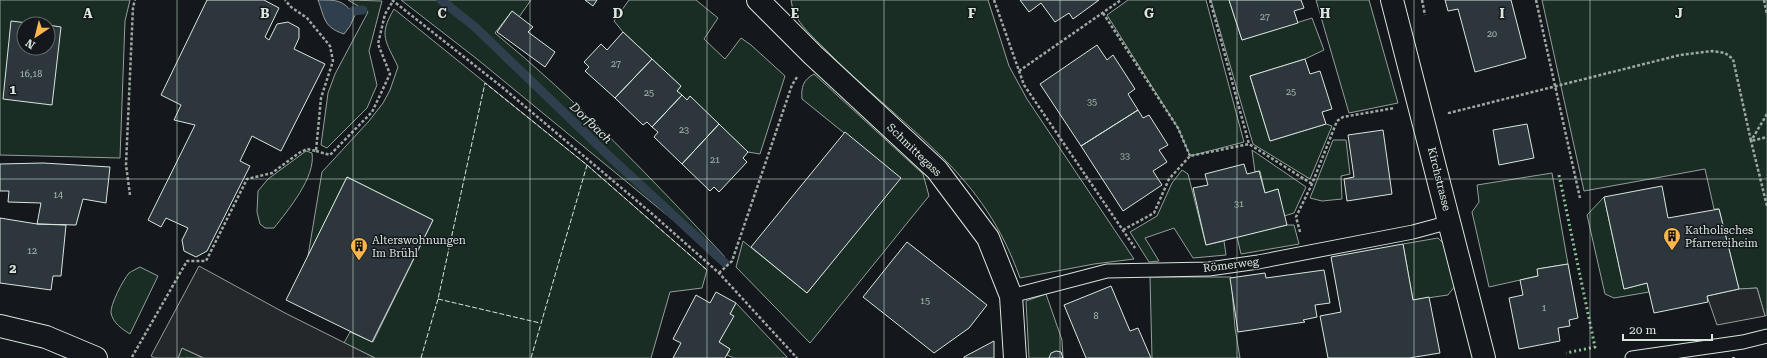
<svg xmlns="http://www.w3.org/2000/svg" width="1767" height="358" font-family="'Roboto Serif',serif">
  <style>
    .green { fill: #1a2d24; stroke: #939e99; fill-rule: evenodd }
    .parking { fill: #24282b; stroke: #939e99 }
    .water { fill: #2f3f4d; stroke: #939e99 }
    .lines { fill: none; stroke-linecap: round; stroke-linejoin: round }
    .stream { stroke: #2f3f4d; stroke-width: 9 }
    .building { fill: #2c363c; stroke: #d8e6dc }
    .lane-casing { stroke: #d8e6dc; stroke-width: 15 }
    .street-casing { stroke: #d8e6dc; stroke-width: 24 }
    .path { stroke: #9da8a2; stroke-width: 2.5; stroke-dasharray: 3 2; stroke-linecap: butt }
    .lane { stroke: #14181c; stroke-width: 13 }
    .street { stroke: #14181c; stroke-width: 22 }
    .hedge { stroke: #8ac095; stroke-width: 3; stroke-dasharray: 2 3; stroke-linecap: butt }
    .fence { stroke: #d8e6dc; stroke-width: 1; stroke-dasharray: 5 2; stroke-linecap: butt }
    .wall { stroke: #d8e6dc; stroke-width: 2 }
    .grid { fill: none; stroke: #d8e6dc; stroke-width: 1; stroke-opacity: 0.55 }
    .labels { text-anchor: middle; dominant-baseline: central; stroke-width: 3; stroke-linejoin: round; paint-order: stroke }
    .number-label { font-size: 9px; fill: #adbab4 }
    .street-label { font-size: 11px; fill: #d8e6dc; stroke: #14181c }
    .poi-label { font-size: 11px; fill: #d8e6dc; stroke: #14181c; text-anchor: start }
    .water-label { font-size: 12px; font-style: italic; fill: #d8e6dc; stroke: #14181c }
    .grid-label { font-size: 13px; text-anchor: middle; font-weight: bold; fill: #d8e6dc; stroke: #14181c; stroke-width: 3; stroke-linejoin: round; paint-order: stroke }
  </style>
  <rect width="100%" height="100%" fill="#14181c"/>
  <path class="green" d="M0,0h130l-5,21 -5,137 -120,-3zM24,24h24v24h-24z
    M348,0l34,1 -13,50 8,34 -10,23 -40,40 -6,-3 7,-52 7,-19 33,-62z
    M401,0h130l-12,17 -7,-6 -17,22c83,68 157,146 230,224l-6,6 -35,-34 -207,-170z
    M629,0h67l22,18 -14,21 21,20 16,-21 10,7 34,31 -25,78 -12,-2 -58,-55 -3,3 -10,-9 4,-5 -58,-54 -9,-11z
    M791,0h197l21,66 18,33 107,160 -40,5 -74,14c-18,-50 -42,-86 -81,-124 -37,-36 -78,-68 -114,-105 -11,-11 -25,-23 -31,-37 -2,-4 -2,-8 -3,-12z
    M1128,0h78l38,142 -54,14 -12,-28 -71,-113z
    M1211,0h18l13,40 70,-22 12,32 -19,9 -55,17 20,65 56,-17 6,2 -22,53 -57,-35z
    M1316,0h53l29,103 -49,10z
    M1542,0h225v315l-2,1 -8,-28 -18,1 -20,-80h-5l-9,-40 -121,22z
    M394,9l193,156 120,105 -5,18 -32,4 -19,66h-276l-31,-15 6,-11 23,10 60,-122 -86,-43 -39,79 14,-84 47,-51 14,-18 7,-13 8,-23c-12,-26 -20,-31 -4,-58z
    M814,74l109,100 6,22 -119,147 -74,-76 7,-26 64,52 93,-115 -98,-79c-1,-12 1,-19 12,-25z
    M1333,140h13l4,34 -9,2 1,23 -20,2 -12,-3z
    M1252,150l54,37 -12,26 -10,3 -6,-27 -13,4 -5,-22 -5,1z
    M306,151l6,2c4,24 -24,57 -38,75h-9l-5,-4 -3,-12 1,-21 10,-12z
    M1182,170l6,4 18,71 18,-4 2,14 -33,3 -19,-30 -29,10 14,23 -10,1 -19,-30 27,-16 15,-33z
    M1552,173l16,91 -30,5v7l-49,11 -17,-75 7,-10 -2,-17z
    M1604,197l20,92 23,-6 2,9 -35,6 -9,-4 -18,-79z
    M1287,225h7l5,19 -58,10 -4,-17z
    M1438,238l7,7 10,41 -7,9 -35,5 -10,-56z
    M140,267l18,9 -28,58c-8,-5 -17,-11 -19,-21 -1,-8 12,-33 18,-40 3,-2 7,-4 11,-6z
    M1150,277h81l4,51 5,30h-88z
    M1046,294l16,46 1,18h-34l-3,-57z
    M736,303l51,54v1h-53l-7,-3 3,-6 -11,-7 14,-26 -3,-2z
    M182,348l21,10h-25z"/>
  <path class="parking" d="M199,266l86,47 90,45h-171l-22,-10 -4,10h-23l-4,-2z
    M1757,288l8,28 -48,9 -10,-29 32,-7z"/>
  <path class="water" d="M318,0c21,0 24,0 37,15l-5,11 -6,8c-21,-7 -19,-16 -26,-34z"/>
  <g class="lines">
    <path class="stream" d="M441,0l34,27 133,128 117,108
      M353,11l10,-1"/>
  </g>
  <path class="building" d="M207,0h57l15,8 -14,29 4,3 8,-16 11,-2 11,6v10l-5,11 31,15 -44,87 -29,-15 -12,25 10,5 -43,85 -11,6 -12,-6 -2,-11 6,-12 -22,-10 -5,9 -13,-7 47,-95 -21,-5 7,-15 -20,-10z
    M585,0h12l-4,6z
    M1020,0h79l-26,19 -4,-6 -14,9 -14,-19 -12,9z
    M1229,0h72l3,8 -10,3 4,12 -56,17z
    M1445,0h66l15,58 -51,14 -17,-63 -10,2z
    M512,11l21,16 -5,5 27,20 -10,15 -48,-35z
    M11,21l25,3h-12v24h24v-23l13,2 -9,78 -49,-6z
    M623,32l29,27 -37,39 -30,-27 4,-4 -5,-5 17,-18 6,6z
    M1097,45l10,15 6,-5 22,34 -7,5 10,16 -57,36 -41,-62z
    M652,59l29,27 -4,5 5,4 -30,32 -5,-5 -4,3 -28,-27z
    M1305,59l5,15 10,-3 12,38 -10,3 4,12 -56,17 -20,-65z
    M682,95l5,5 3,-4 29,28 -37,40 -28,-27 4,-5 -6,-5z
    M1138,110l5,8 6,-3 19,30 -9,5 8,12 -14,9 9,14 -39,26 -42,-65z
    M719,124l29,28 -5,6 4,4 -28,30 -5,-5 -4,4 -28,-27z
    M1527,124l7,34 -35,7 -6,-35z
    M1383,130l9,64 -45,7 -3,-22 10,-2 -6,-42z
    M845,132l56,46 -94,115 -56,-46z
    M43,163l67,4 -4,36 -23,-4 -7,26 -39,-1 4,-21 -33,-1 1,-11h-9v-27z
    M1244,164l3,10 12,-3 6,22 13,-4 9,36 -81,20 -13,-57 15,-3 -3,-11z
    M347,177l86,43 -61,122 -86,-42z
    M1662,186l6,32 51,-9 20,80 -32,7 1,6 -54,11 -7,-30 -23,6 -20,-92z
    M0,218l37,6 29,1 -5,51h-8l-2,14 -51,-7z
    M907,242l80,63 -18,23 -35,25 -71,-56z
    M1403,244l10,56 16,-3 11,56 -31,5h-81l-8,-42 21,-4 -10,-55z
    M1568,264l10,54 -9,2 1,6 -12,2 2,13 -41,8 -10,-51 14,-3 -3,-15 18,-4 -1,-7z
    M1324,270l6,33 -15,2 2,12 -14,3 2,2 -67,10 -8,-54 35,-5 1,5z
    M1111,286l19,45 8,-3 13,30h-65l-22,-53z
    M716,292l20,11 -6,11 4,2 -15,26 11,7 -5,9h-52l8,-15 -8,-4 23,-44 14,8z
    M994,341v17h-30v-1z
    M1056,351l5,1 2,6h-14l2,-5z"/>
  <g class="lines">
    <defs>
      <path id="lane" d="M1011,296l96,-25 102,-2 49,-7 155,-30 37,-10
        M1632,358l111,-16 24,-6"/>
      <path id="street" d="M758,0l55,55 124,115 51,68 23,58 4,62
        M1392,0l92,358
        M0,326l46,11 50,21"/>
    </defs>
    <use href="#lane" class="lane-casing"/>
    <use href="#street" class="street-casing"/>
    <path class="path" d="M392,0l110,87 148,125 69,61 78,85
      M994,0l30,85 111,163
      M1210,0l39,144
      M1422,0l3,15
      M1536,0l44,198
      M1764,0l3,15
      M1103,13l75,115 12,28
      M1019,71l102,-71
      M1449,114v-1l231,-58 32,-4 13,2 8,6 18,82 16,-4
      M1767,114l-16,27 16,65
      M316,151l14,4 42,-43 18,-38 -12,-30 7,-30 8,-13
      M130,195l-4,-30 7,-158 2,-7
      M1123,230l31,-17 15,-34 21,-23 59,-12 63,40
      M1300,232l-4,-15 16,-33 25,-63 6,-4 51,-9
      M719,273l13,-12 60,-176 5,-8
      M132,357l55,-96h19l41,-82 25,-6 27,-20 8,-4 9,2 5,-53 12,-37 -3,-15 -23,-28 -16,-11 -6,-7"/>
    <use href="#lane" class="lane"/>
    <use href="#street" class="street"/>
    <path class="hedge" d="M1559,175l36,172 -29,6"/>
    <path class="fence" d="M587,165l120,105
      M438,299l102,24
      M421,358l17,-59 47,-216 102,82 -56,193"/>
    <path class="wall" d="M1733,358h1"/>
  </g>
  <path class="grid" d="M177,0v358M353,0v358M530,0v358M707,0v358M884,0v358M1060,0v358M1237,0v358M1414,0v358M1590,0v358M0,179h1767"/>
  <defs>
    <symbol id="building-pin" viewBox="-11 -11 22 30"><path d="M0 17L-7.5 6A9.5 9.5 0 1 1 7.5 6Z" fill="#ffb74d" stroke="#14181c"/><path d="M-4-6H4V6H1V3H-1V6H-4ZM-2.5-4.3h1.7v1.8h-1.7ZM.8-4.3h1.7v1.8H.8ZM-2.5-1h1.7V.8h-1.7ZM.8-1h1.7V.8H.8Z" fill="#111"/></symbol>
  </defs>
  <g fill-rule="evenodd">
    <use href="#building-pin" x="1662" y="226" width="20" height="27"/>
    <use href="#building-pin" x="349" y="236" width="20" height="27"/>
  </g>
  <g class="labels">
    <g class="number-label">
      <text x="1265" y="17">27</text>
      <text x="1492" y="34">20</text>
      <text x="616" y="64">27</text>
      <text x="31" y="74">16,18</text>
      <text x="1291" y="92">25</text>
      <text x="649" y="93">25</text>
      <text x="1092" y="102">35</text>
      <text x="684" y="130">23</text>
      <text x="1125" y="156">33</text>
      <text x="715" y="160">21</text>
      <text x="58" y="195">14</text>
      <text x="1239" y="204">31</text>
      <text x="32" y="251">12</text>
      <text x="925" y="301">15</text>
      <text x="1544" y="308">1</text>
      <text x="1096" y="316">8</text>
    </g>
    <g class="street-label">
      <text transform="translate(914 150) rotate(44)">Schmittegass</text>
      <text transform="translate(1439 179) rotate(76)">Kirchstrasse</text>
      <text transform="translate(1231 265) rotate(-7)">Römerweg</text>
    </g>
    <g class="poi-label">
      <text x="1685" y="230">Katholisches<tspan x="1685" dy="13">Pfarrereiheim</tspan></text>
      <text x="372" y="240">Alterswohnungen<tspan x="372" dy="13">Im Brühl</tspan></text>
    </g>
    <g class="water-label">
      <text transform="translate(591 123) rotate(44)">Dorfbach</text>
    </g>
  </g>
  <g class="grid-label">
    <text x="88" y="18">A</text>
    <text x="265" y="18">B</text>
    <text x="442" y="18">C</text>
    <text x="618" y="18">D</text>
    <text x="795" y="18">E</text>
    <text x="972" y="18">F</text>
    <text x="1149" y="18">G</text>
    <text x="1325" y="18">H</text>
    <text x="1502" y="18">I</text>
    <text x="1679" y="18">J</text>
    <text x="13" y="94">1</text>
    <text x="13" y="273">2</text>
  </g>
  <g transform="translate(36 36) rotate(215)"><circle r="19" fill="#14181c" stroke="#626a69"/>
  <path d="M0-3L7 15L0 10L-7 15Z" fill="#ffb74d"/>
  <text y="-6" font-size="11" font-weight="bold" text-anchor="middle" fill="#d8e6dc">N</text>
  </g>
  <path d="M1623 334v6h89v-6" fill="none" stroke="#d8e6dc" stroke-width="2"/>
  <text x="1629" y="334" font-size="12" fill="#d8e6dc" stroke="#14181c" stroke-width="3" paint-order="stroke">20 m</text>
</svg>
